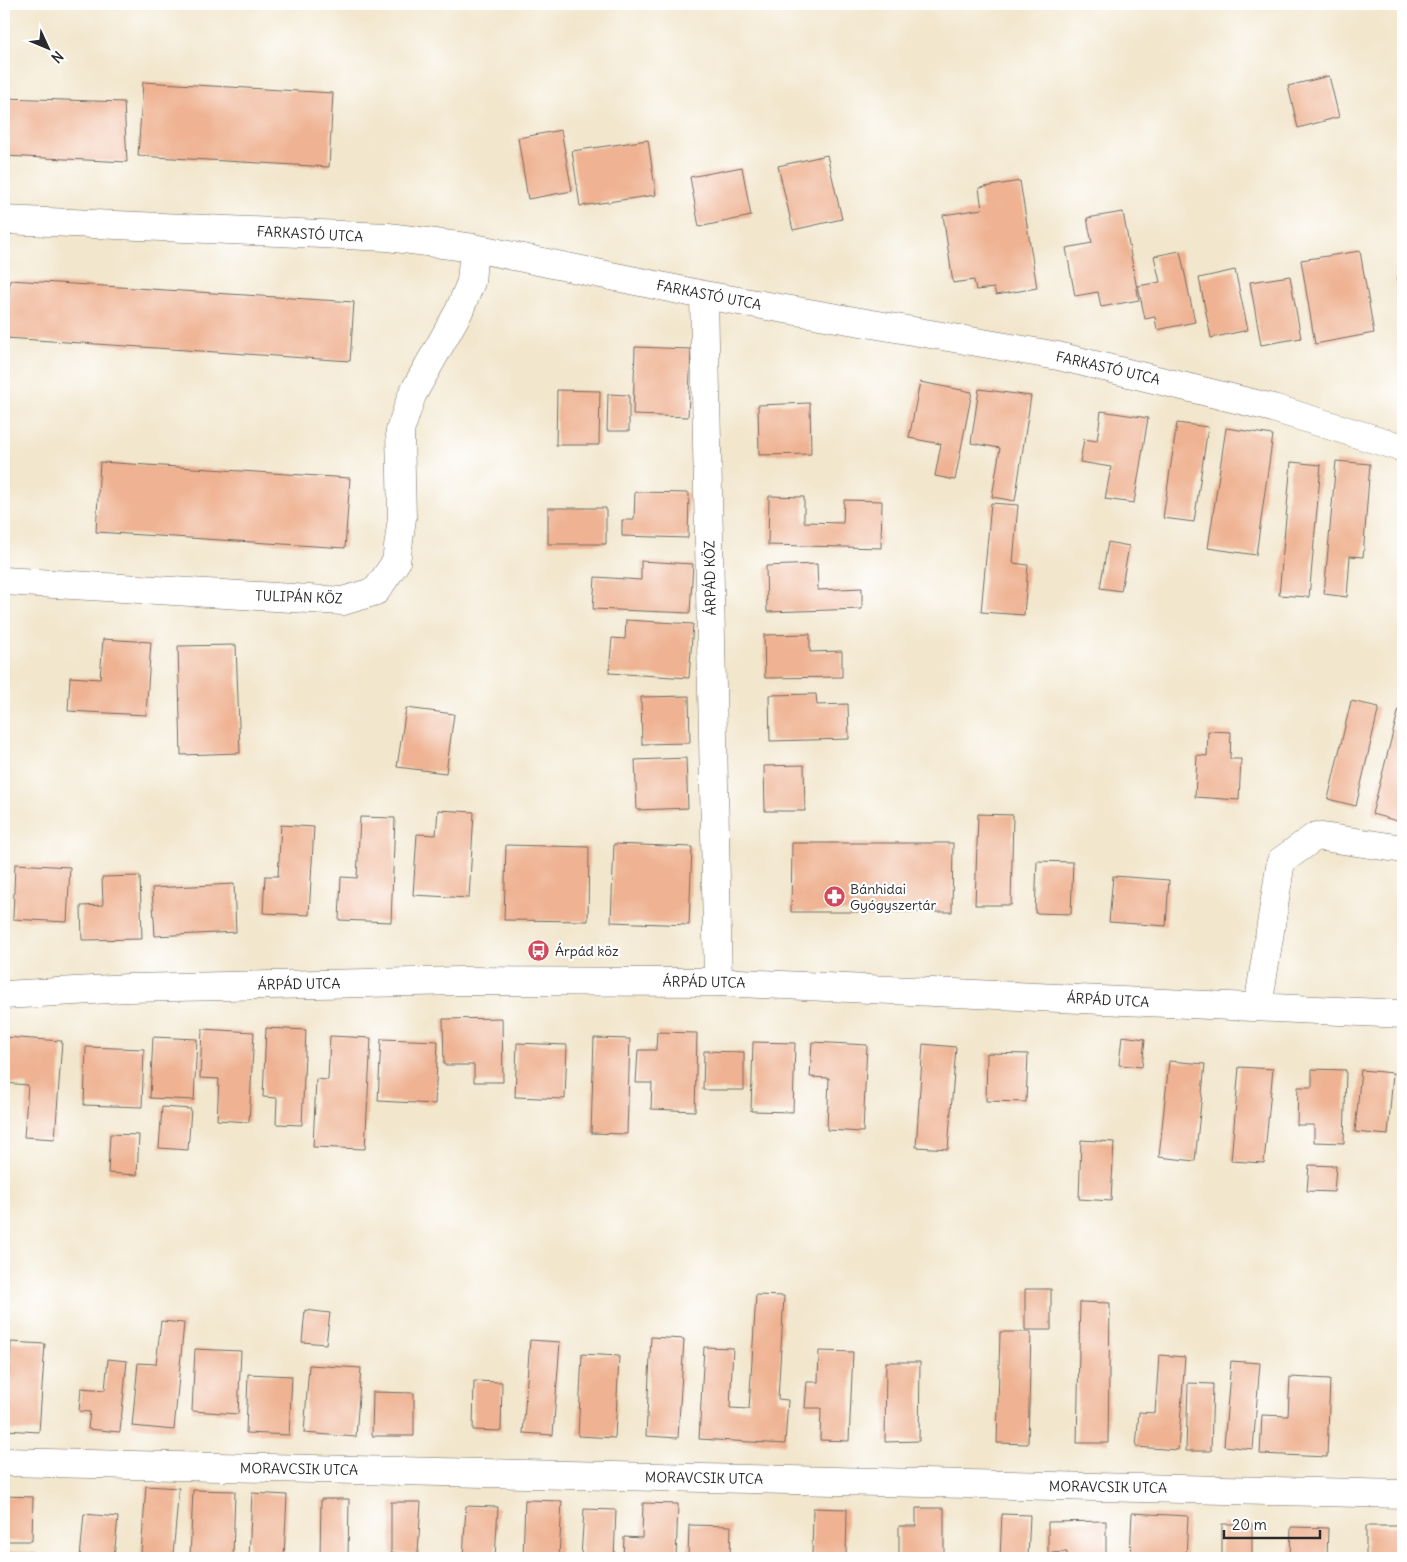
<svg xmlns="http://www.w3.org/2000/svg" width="1407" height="1562" font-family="Delius,sans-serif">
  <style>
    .building { fill: #efb393 }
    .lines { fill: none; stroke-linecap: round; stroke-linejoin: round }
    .minor-casing { stroke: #716c63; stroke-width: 29 }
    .minor { stroke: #fff; stroke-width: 28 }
    .labels { text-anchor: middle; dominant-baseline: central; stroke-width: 4.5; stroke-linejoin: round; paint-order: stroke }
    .street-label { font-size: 14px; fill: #2b2b2b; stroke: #fff }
    .poi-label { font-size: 14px; fill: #2b2b2b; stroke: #fff; text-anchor: start }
  </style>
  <rect width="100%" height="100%" fill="#fff"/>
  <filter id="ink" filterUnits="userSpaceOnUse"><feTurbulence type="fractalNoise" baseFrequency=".02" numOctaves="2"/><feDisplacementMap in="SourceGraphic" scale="10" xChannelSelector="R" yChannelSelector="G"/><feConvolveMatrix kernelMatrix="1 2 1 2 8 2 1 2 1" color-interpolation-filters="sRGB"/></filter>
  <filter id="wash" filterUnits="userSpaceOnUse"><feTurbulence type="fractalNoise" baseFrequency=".0096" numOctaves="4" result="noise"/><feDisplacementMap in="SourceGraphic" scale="20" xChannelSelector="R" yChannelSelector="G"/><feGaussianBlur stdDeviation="1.12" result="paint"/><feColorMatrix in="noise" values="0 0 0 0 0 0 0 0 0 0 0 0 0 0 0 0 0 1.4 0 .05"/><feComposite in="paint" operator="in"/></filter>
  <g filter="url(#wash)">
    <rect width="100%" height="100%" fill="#f2e6cc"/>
    <g id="blocks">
      <path class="building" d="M1329,76l10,41 -41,11 -10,-42z
        M143,82l190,11 -4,74 -191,-11z
        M4,98l120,4 3,60 -123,-6z
        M561,130l11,61 -44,8 -10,-61z
        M648,140l8,55 -76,11 -8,-55z
        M827,155l15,64 -49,11 -15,-64z
        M742,167l9,49 -52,11 -9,-50z
        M1020,181l17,107 -41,7 -2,-7 -18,2 -2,-10 -21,3 -10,-68 39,-6 -3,-21z
        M1123,212l16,88 -38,7 -3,-15 -23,4 -9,-48 26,-5 -5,-25z
        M1180,251l15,71 -38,8 -2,-13 -10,2 -7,-33 22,-4 -6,-26z
        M1360,251l14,82 -59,11 -14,-84z
        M1235,270l13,60 -37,8 -12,-60z
        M1290,276l11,62 -40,7 -11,-63z
        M1403,276v25l-1,1 -5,-25z
        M10,280l344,22 -4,59 -344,-23z
        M635,347l56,2 -3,68 -55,-2z
        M920,382l52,10 -17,88 -20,-4 6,-32 -32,-6z
        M979,389l52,7 -16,105 -23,-4 8,-49 -29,-5z
        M557,390l43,1 -1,54h-43z
        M608,394l21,1v36h-22z
        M810,403l1,51 -52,1 -1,-50z
        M1101,411l47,7 -14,85 -29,-4 6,-32 -31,-5 4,-23 13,2z
        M1177,423l31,4 -14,95 -31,-4z
        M1226,428l47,7 -17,120 -48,-7z
        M1336,461l34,3 -7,93 -13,-1 -3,41 -23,-3z
        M100,462l250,16 -5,70 -249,-16z
        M1291,462l30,3 -12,132 -30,-2z
        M635,492l54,1 -1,45 -66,-2v-16h12z
        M769,496l35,1v25l39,1 1,-23 38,1 -1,47 -113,-3z
        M991,503l27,2 -5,58 15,2 -4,50 -43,-3z
        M548,508h58v36h-58z
        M1108,542l21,4 -8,45 -21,-3z
        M641,561l52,3 -3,49 -97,-4 2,-32 46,3z
        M817,564l1,26 44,-2v21l-95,3 -1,-46z
        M626,620l67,4 -4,54 -80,-5 3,-35 13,1z
        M810,634v18l32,-1v26l-77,1 -1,-43z
        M103,639l48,3 -5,73 -78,-4 2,-34 30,2z
        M236,645l4,108 -59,2 -3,-109z
        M1403,693v120l-2,9 -29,-8z
        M816,694l1,11 31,-1 1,35 -79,2 -1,-46z
        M689,696l1,47 -48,1 -1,-47z
        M1351,701l28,6 -23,99 -28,-7z
        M406,708l48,6 -8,59 -49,-6z
        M1208,731l23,1 -1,27h11l-2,41 -44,-3 2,-42 10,1z
        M686,758l2,50 -51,2 -2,-50z
        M804,765l1,46h-40l-1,-45z
        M438,810l36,2 -5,86 -56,-3 4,-61 19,1z
        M978,814l35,1 -2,90h-36z
        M360,817l35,1 -4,104 -52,-2 2,-43 16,1z
        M281,825l33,2 -5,88 -46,-2 2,-37h13z
        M792,843h161l-1,69h-161z
        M614,844l78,3 -3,78 -78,-3z
        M506,845l83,2 -1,74 -84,-1z
        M1037,861l36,1 -2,52 -36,-1z
        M15,864l55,3 -3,55 -54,-3z
        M140,876l2,63 -60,1 -1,-34 22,-1 -1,-28z
        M1113,876l56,4 -3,46 -57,-4z
        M234,884l2,48 -81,4 -3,-48z
        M502,1018l1,64h-29v-17h-30l-1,-46z
        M266,1028l40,2 -4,95 -26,-1 1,-26 -14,-1z
        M202,1029l52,3 -5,90 -32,-2 2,-41 -19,-1z
        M657,1032l40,1 -2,78 -44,-2 1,-26h-16l2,-33h18z
        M330,1036l41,2 -6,111 -52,-2 3,-68 12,1z
        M1122,1036l23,3 -3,28 -23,-2z
        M4,1037l58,4 -7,98 -31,-2 4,-52 -24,-2z
        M153,1037l44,2 -3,61 -44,-2z
        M594,1038l36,1 -3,95 -36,-1z
        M381,1039l57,2 -3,63 -57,-3z
        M753,1042l42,1 -2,69 -42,-1z
        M812,1042l55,3 -4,87 -36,-2 2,-52 -19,-1z
        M517,1043l50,2 -2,54 -50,-2z
        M923,1044l33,3 -8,102 -32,-2z
        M86,1047l58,2 -2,58 -58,-2z
        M704,1051l40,1v38h-41z
        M987,1053l41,1 -2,48 -40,-1z
        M1169,1061l36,3 -10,97 -36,-4z
        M1239,1067l34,2 -9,94 -33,-2z
        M1312,1069l34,1 -2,73 -30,-1v-17h-17l1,-38h14z
        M1361,1070l32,3 -5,62 -33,-3z
        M162,1107l29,2 -3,41 -29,-2z
        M110,1134l29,1 -2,40 -29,-2z
        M1081,1140l33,2 -3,59 -32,-2z
        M1309,1165l27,1 -2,26 -27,-1z
        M1025,1289h26v41h-26z
        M756,1295l28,1 -6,103 10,1 -3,44 -86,-5 5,-92 29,1 -3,60 19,1z
        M1080,1302l30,1 -2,140h-31z
        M305,1310l25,3 -4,31 -24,-2z
        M161,1321l23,2 -10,107 -42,-4 6,-63 18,1z
        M1000,1332h31l-3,112 -31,-1z
        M651,1337l33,2 -6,99 -32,-2z
        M530,1340l30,2 -7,93 -30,-2z
        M11,1342l34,2 -6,88 -34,-2z
        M195,1349l46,2 -3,63 -46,-3z
        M819,1351l34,1 -4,89 -29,-1 1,-32h-16l2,-26h11z
        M582,1354l37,2 -4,82 -37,-2z
        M1159,1355l26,2 -7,93 -42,-3 3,-35 16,1z
        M108,1359l19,2 -7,71 -32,-3 2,-17 -11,-1 2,-23 24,2z
        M1231,1361l29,2 -7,86 -29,-3z
        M886,1362h34l-1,79 -34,1z
        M309,1365l52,3 -5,69 -52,-4z
        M248,1374l44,2 -3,59 -43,-2z
        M1290,1377l40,2 -3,78 -67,-3 2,-39 26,1z
        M474,1381l28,1 -1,49 -28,-1z
        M1188,1383l25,1 -2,67h-25z
        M373,1392l41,1v43h-42z
        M146,1486l33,2 -6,67 -32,-2z
        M193,1490l42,1 -2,67h-43z
        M252,1493l35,2 -3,63h-35z
        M4,1496l29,1 -1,44h-28z
        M321,1499h28l-1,59h-28z
        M525,1500l37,1 -3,57h-36z
        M391,1502h30l-3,52 -27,-1z
        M643,1503l35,1 -2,54h-53l1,-21 18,1z
        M466,1506l32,1 -3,51h-32z
        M813,1508l34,1 -1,49h-34z
        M916,1508h28v50h-45v-32h17z
        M584,1509l32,1 -2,48h-33z
        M1132,1513l56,3 -2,42h-56z
        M84,1514l34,3 -4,41h-34z
        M1002,1514l28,1 -2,43h-28z
        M1106,1521v37h-39v-6l-19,1v-31z
        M1222,1524h30v34h-30z
        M689,1525l42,1 -1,32h-42z
        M1366,1526h37v32h-37z
        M1291,1527l37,1 -1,30h-37z
        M8,1552h24v6h-24z"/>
    </g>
  </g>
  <g filter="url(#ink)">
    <use href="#blocks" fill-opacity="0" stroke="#716c63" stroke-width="1"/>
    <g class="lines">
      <defs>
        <path id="minor" d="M4,220l384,17 86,11 230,47 354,61 215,52 130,40
          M704,295l14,687
          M4,581l339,20 33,-10 20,-29 6,-44 -2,-87 12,-36 47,-84 12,-29 3,-34
          M4,995l124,-7 333,-7 257,1 685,32
          M1258,1007l23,-146 35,-25 87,13
          M4,1462l1399,32"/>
      </defs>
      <use href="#minor" class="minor-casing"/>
      <use href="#minor" class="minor"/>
    </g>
  </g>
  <defs>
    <symbol id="pharmacy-disc" viewBox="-11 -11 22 22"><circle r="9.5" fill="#d1495b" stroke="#fff"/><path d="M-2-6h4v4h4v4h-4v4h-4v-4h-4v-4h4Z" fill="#fff"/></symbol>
    <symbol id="bus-disc" viewBox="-11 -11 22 22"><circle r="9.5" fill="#d1495b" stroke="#fff"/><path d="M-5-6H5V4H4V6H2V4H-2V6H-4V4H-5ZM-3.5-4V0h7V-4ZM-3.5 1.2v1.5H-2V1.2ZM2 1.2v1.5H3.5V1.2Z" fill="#fff"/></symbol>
  </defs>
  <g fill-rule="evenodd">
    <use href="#pharmacy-disc" x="822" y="884" width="25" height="25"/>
    <use href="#bus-disc" x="526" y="938" width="25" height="25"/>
  </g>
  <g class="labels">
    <g class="street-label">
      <text transform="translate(310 234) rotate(3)">FARKASTÓ UTCA</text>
      <text transform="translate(709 295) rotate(11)">FARKASTÓ UTCA</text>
      <text transform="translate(1108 368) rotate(13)">FARKASTÓ UTCA</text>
      <text transform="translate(710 578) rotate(-91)">ÁRPÁD KÖZ</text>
      <text transform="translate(299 597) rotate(2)">TULIPÁN KÖZ</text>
      <text transform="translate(704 982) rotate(1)">ÁRPÁD UTCA</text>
      <text transform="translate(299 984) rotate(-1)">ÁRPÁD UTCA</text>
      <text transform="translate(1108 1000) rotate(3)">ÁRPÁD UTCA</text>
      <text transform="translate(299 1469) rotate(1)">MORAVCSIK UTCA</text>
      <text transform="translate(704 1478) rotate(1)">MORAVCSIK UTCA</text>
      <text transform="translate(1108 1487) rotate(1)">MORAVCSIK UTCA</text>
    </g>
    <g class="poi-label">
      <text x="850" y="889">Bánhidai<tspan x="850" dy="16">Gyógyszertár</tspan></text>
      <text x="555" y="951">Árpád köz</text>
    </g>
  </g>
  <rect width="1407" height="1562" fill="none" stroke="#fff" stroke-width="20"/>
  <g transform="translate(48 48) rotate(134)" stroke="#ffffff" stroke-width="4" paint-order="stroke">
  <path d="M0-4L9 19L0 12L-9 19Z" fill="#2b2b2b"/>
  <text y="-8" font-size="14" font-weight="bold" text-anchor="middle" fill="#2b2b2b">N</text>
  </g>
  <path d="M1224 1530v8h96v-8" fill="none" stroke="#2b2b2b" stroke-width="2.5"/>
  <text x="1232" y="1530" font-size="15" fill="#2b2b2b" stroke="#ffffff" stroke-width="4" paint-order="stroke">20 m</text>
</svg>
